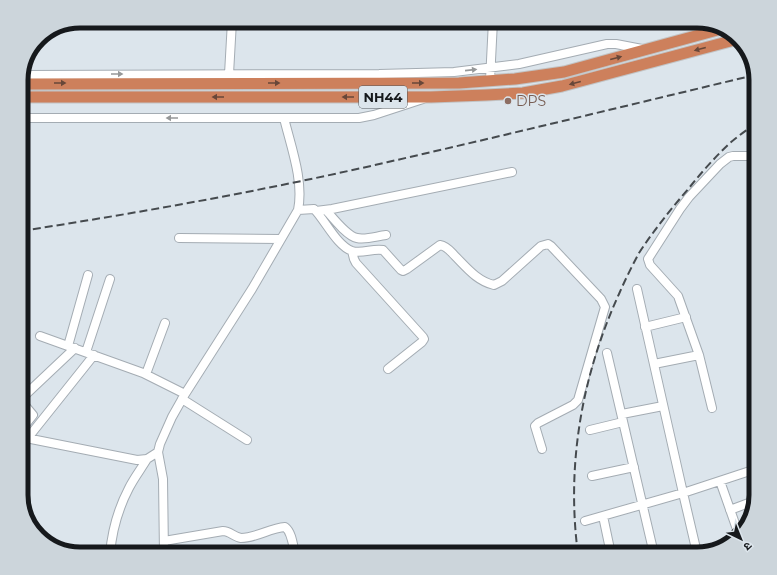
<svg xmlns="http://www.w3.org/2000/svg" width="777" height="575" font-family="Montserrat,'Noto Sans Devanagari',sans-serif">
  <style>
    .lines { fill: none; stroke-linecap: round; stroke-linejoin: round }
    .minor-casing { stroke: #a4acb3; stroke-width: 10 }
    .highway-casing { stroke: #c2c3c4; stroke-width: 13 }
    .minor { stroke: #fff; stroke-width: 8 }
    .highway { stroke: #cd805c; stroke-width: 11 }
    .rail { stroke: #454a4e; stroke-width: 2; stroke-dasharray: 8 4; stroke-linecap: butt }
    .oneway { fill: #684739 }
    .oneway2 { fill: #969899 }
    .education-dot { fill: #8d6e63; stroke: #dce5ec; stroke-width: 1.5 }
    .labels { text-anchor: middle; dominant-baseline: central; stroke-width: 3; stroke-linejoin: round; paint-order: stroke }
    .shield { fill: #dce5ec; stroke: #51565a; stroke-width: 1 }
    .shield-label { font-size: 13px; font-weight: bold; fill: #16191c }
    .education-label { font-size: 14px; fill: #785e54; stroke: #dce5ec; text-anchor: start }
    .rim { fill: none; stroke: #16191c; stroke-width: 5 }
  </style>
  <rect width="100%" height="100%" fill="#dce5ec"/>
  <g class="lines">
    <defs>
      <path id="minor" d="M229,74l3,-53
        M22,75l357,-1 75,-2 65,-8 88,-20h9l26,5
        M490,80l3,-59
        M21,118h338l15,-3 49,-16
        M298,210l16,-1c11,11 23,37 38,42 10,3 21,-3 31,-1l18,20 2,1 4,-2 33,-24c7,1 11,7 15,11 12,12 22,25 39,29l8,-4 39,-35 7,-2 3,2 50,53 4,8 -27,93 -5,5 -35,18 -3,3 7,23
        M326,210c7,8 21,26 31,28 9,2 20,-2 29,-3
        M316,211l16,-2 180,-37
        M179,238l102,1
        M352,251l2,8 2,4 67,74 1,2 -2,3 -34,27
        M637,289l46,204 73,-24
        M645,327l41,-10
        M40,336l103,37 42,21
        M68,346l20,-71
        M86,352l24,-73
        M607,353l47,201
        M699,355l-21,-59 -28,-31 -2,-6 32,-50 9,-12 31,-33 9,-7 4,-1h23
        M654,364l45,-9 13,53
        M146,374l19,-51
        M182,399l65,41
        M622,414l41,-8
        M21,430l12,-15 -10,-12 -1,-5 53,-50
        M590,430l33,-8
        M21,437l116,23 10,-1 11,-7
        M27,439l67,-84
        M592,476l42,-9
        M720,481l19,54
        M730,510l24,-9
        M603,516l8,38
        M585,521l98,-28 14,60
        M164,541l59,-10c7,0 11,6 18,7 15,0 29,-10 44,-11 7,5 8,19 10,27
        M110,554c2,-23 8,-45 19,-66 5,-10 12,-19 18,-29
        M164,554l-1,-75 -5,-27 2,-8 12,-27 13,-23 67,-105 46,-79c6,-29 -7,-63 -14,-92
        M694,554l35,-11"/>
      <path id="highway" d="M21,84l438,-1 56,-4 49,-7 157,-43
        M21,97h410l55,-2 37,-2 39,-7 176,-47"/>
    </defs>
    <use href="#minor" class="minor-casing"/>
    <use href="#highway" class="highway-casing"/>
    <use href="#minor" class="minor"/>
    <use href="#highway" class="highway"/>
    <path class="rail" d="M21,231c123,-19 246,-41 367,-69 123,-28 245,-58 367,-87
      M578,554c-12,-89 4,-179 41,-260 6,-14 13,-28 20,-41 15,-23 32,-44 50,-65 12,-15 26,-31 41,-45 8,-7 17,-13 26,-20"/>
  </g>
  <defs><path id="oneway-solid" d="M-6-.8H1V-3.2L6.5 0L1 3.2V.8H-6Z"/></defs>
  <g class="oneway">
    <use href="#oneway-solid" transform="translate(700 49) rotate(165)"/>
    <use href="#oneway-solid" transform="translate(616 58) rotate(-15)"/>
    <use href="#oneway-solid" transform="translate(60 83)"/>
    <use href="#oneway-solid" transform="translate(274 83)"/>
    <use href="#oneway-solid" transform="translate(418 83)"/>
    <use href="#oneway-solid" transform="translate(575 83) rotate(165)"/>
    <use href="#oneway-solid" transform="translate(218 97) rotate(-180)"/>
    <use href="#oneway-solid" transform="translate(348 97) rotate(180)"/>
  </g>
  <g class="oneway2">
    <use href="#oneway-solid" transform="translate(471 70) rotate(-6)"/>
    <use href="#oneway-solid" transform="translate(117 74)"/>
    <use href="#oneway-solid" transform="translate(172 118) rotate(-180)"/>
  </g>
  <circle class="education-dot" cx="508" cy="101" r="4"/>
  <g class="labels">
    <rect class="shield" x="359" y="86" width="48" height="22" rx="3"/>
    <g class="shield-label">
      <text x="383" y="97">NH44</text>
    </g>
    <g class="education-label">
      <text x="516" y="101">DPS</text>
    </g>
  </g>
  <path d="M0 0H777V575H0ZM80 28H697A52 52 0 0 1 749 80V495A52 52 0 0 1 697 547H80A52 52 0 0 1 28 495V80A52 52 0 0 1 80 28Z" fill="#ccd5db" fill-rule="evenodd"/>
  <path class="rim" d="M80 28H697A52 52 0 0 1 749 80V495A52 52 0 0 1 697 547H80A52 52 0 0 1 28 495V80A52 52 0 0 1 80 28Z"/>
  <g transform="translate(741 539) rotate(137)" stroke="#dce5ec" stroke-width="3" paint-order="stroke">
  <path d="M0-3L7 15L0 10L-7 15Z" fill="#16191c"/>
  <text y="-6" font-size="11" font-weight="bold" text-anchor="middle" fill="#16191c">उ</text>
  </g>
</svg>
